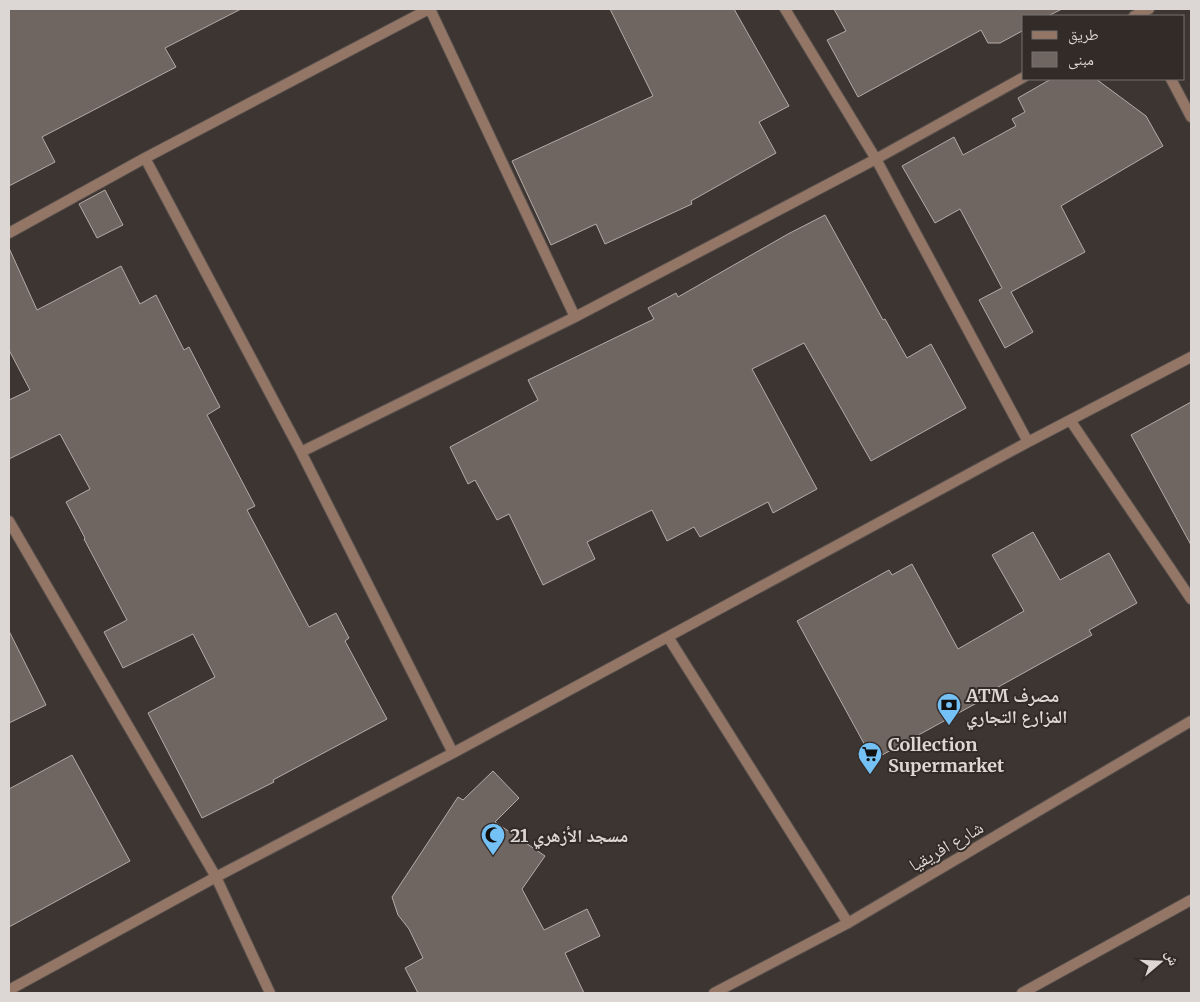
<svg xmlns="http://www.w3.org/2000/svg" width="1200" height="1002" font-family="Merriweather,'Noto Naskh Arabic',serif">
  <style>
    .building { fill: #6f6662; stroke: #b5aba6 }
    .lines { fill: none; stroke-linecap: round; stroke-linejoin: round }
    .minor-casing { stroke: #5a524f; stroke-width: 12 }
    .tertiary-casing { stroke: #5a524f; stroke-width: 12 }
    .minor { stroke: #947666; stroke-width: 10 }
    .tertiary { stroke: #947666; stroke-width: 10 }
    .labels { text-anchor: middle; dominant-baseline: central; stroke-width: 4; stroke-linejoin: round; paint-order: stroke }
    .poi-label { font-size: 18px; font-weight: bold; fill: #dcd7d5; stroke: #332b27; text-anchor: start }
    .street-label { font-size: 18px; fill: #dcd7d5; stroke: #332b27 }
  </style>
  <rect width="100%" height="100%" fill="#3d3531"/>
  <path class="building" d="M9,9h232l-76,39 11,19 -134,70 13,25 -46,24z
    M610,9h124l55,97 -30,16 17,31 -85,48 1,3 -87,40 -9,-20 -45,21 -39,-84 141,-65z
    M834,9h228l-14,7h-24v14l-24,13h-12l-7,-13 -123,67 -31,-57 19,-9z
    M1051,79h45l50,37 17,30 -102,60 24,46 -74,40 22,40 -28,16 -26,-48 23,-12 -42,-79 -25,14 -33,-57 52,-29 9,18 53,-29 -4,-7 13,-7 -7,-14z
    M105,190l18,35 -26,13 -18,-34z
    M825,215l58,105 2,-1 22,39 24,-14 35,64 -95,53 -67,-118 -52,26 65,120 -44,24 -5,-11 -68,35 -6,-10 -27,14 -15,-31 -65,32 8,17 -52,26 -34,-71 -12,6 -22,-40 -7,4 -18,-37 88,-47 -10,-20 126,-61 -6,-11 28,-15 2,4 110,-63z
    M9,248l28,62 84,-44 19,38 16,-9 28,55 5,-3 31,60 -13,8 48,91 -8,4 62,117 27,-14 13,25 -4,3 42,78 -114,61 1,2 -72,36 -54,-105 67,-36 -22,-43 -70,34 -19,-36 23,-12 -43,-81 1,-1 -19,-36 24,-13 -30,-55 -51,25v-59l21,-10 -21,-40z
    M1191,402v143l-60,-110z
    M1033,532l27,48 49,-27 28,50 -48,27 3,5 -110,61 2,3 -111,61 -76,-139 92,-51 3,5 20,-11 46,85 66,-38 -32,-56z
    M9,631l37,74 -37,18z
    M72,755l58,106 -121,66v-138z
    M493,771l26,27 -24,24 50,34 -23,33 22,41 43,-21 13,27 -35,17 19,40h-166l-13,-25 18,-10 -14,-29 -11,-14 -6,-18 66,-100 5,3z"/>
  <g class="lines">
    <defs>
      <path id="minor" d="M430,9l145,308
        M785,9l91,150 152,283
        M1134,16l15,-7
        M1171,79l20,38
        M145,158l156,294 152,301
        M9,233l136,-75 284,-149
        M1070,420l121,179
        M301,452l274,-135 301,-158 148,-82
        M9,521l207,356 54,116
        M668,637l180,286
        M9,990l207,-113 237,-124 575,-311 163,-85"/>
      <path id="tertiary" d="M714,993l134,-70 343,-202
        M1022,993l169,-93"/>
    </defs>
    <use href="#minor" class="minor-casing"/>
    <use href="#tertiary" class="tertiary-casing"/>
    <use href="#minor" class="minor"/>
    <use href="#tertiary" class="tertiary"/>
  </g>
  <defs>
    <symbol id="bank-pin" viewBox="-11 -11 22 30"><path d="M0 17L-7.5 6A9.5 9.5 0 1 1 7.5 6Z" fill="#73c1f5" stroke="#332b27"/><path d="M-6-4H6V4H-6ZM0-2.3a2.3 2.3 0 1 0 0 4.6a2.3 2.3 0 1 0 0-4.6Z" fill="#111"/></symbol>
    <symbol id="supermarket-pin" viewBox="-11 -11 22 30"><path d="M0 17L-7.5 6A9.5 9.5 0 1 1 7.5 6Z" fill="#73c1f5" stroke="#332b27"/><path d="M-6-5.5h2.5l.6 2H6L4.5 2H-2.5L-4.4-4H-6ZM-1.5 3.2a1.3 1.3 0 1 0 .1 0ZM3 3.2a1.3 1.3 0 1 0 .1 0Z" fill="#111"/></symbol>
    <symbol id="mosque-pin" viewBox="-11 -11 22 30"><path d="M0 17L-7.5 6A9.5 9.5 0 1 1 7.5 6Z" fill="#73c1f5" stroke="#332b27"/><path d="M3.5-4.9A6 6 0 1 0 3.5 4.9A5 5 0 1 1 3.5-4.9Z" fill="#111"/></symbol>
  </defs>
  <g fill-rule="evenodd">
    <use href="#bank-pin" x="935" y="691" width="28" height="38"/>
    <use href="#supermarket-pin" x="856" y="740" width="28" height="38"/>
    <use href="#mosque-pin" x="479" y="821" width="28" height="38"/>
  </g>
  <g class="labels">
    <g class="poi-label">
      <text x="966" y="695">ATM مصرف<tspan x="966" dy="21">المزارع التجاري</tspan></text>
      <text x="888" y="744">Collection<tspan x="888" dy="21">Supermarket</tspan></text>
      <text x="510" y="835">مسجد الأزهري 21</text>
    </g>
    <g class="street-label">
      <text transform="translate(946 846) rotate(-30)">شارع افريقيا</text>
    </g>
  </g>
  <rect width="1200" height="1002" fill="none" stroke="#dcd7d5" stroke-width="20"/>
  <rect x="1022" y="15" width="162" height="65" fill="#332b27" stroke="#77706d"/>
  <rect x="1032" y="31" width="25" height="8" fill="#947666" stroke="#77706d"/>
  <text x="1068" y="40" font-size="15" fill="#dcd7d5">طريق</text>
  <rect x="1032" y="52" width="25" height="15" fill="#6f6662" stroke="#77706d"/>
  <text x="1068" y="65" font-size="15" fill="#dcd7d5">مبنى</text>
  <g transform="translate(1160 962) rotate(71)" stroke="#332b27" stroke-width="4" paint-order="stroke">
  <path d="M0-4L9 19L0 12L-9 19Z" fill="#dcd7d5"/>
  <text y="-8" font-size="14" font-weight="bold" text-anchor="middle" fill="#dcd7d5">ش</text>
  </g>
</svg>
